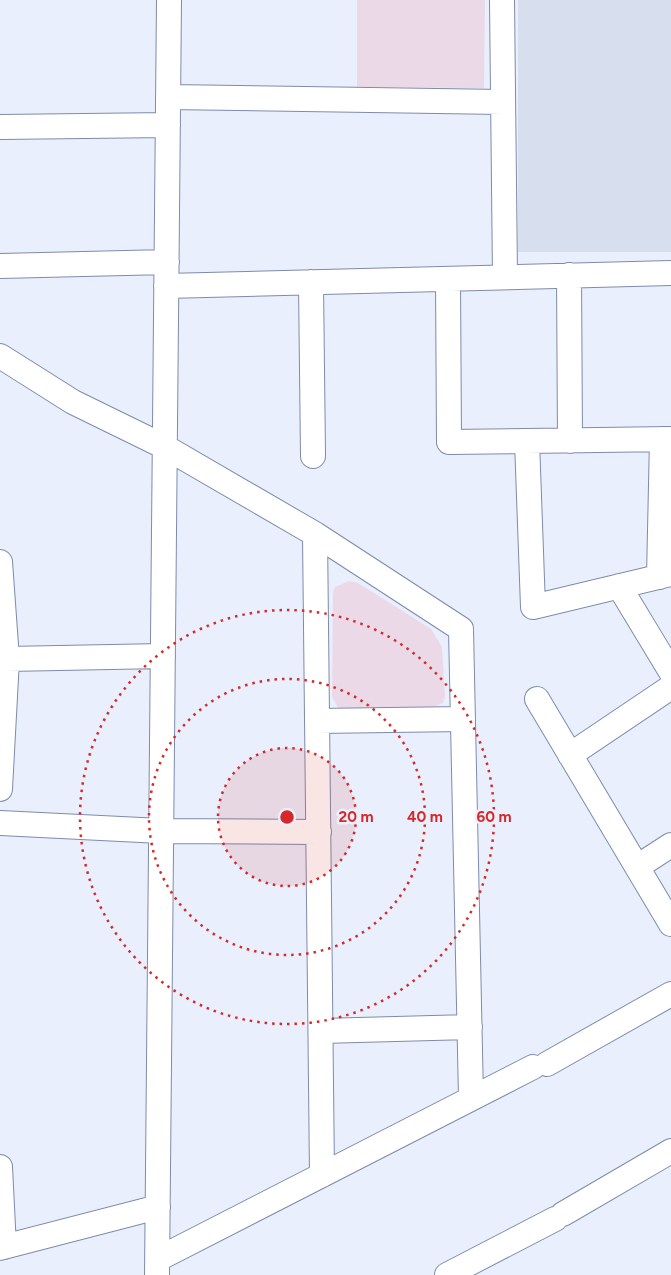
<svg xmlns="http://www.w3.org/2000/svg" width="671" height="1275" font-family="Figtree,sans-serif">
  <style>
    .built { fill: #d7deee }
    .green { fill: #ebd9e8 }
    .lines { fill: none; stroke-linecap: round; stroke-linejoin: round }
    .minor-casing { stroke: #7e8ba9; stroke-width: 26 }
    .minor { stroke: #fff; stroke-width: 24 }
    .ring { fill: none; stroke: #d62828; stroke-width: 2.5; stroke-dasharray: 2.5 5 }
    .centre { fill: #d62828; stroke: #e9effd; stroke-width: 2.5 }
    .ring-label { font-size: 15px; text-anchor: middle; font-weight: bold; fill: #d62828; stroke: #e9effd; stroke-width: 5; stroke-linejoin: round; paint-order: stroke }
  </style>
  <rect width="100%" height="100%" fill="#e9effd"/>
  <path class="built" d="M518,0h153v252h-153z"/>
  <path class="green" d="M357,0h128l-1,88 -127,-1z
    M349,581l9,2 73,46 11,18 3,50 -2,6 -10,4 -94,2 -7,-12 1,-105 2,-5z"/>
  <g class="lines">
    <defs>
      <path id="minor" d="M502,0l3,277
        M168,97l335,5
        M0,127l168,-2
        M0,266l167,-4
        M569,275l1,166
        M448,279l1,163 222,-3
        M311,282l2,174
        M166,286l505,-13
        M0,356l73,46 92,45 150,87 146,95 10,469
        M527,441l6,166 138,-33
        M315,534l7,641
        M0,562l7,97 -7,130
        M659,577l3,-138
        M619,586l52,86
        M7,659l156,-3
        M537,699l134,225
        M317,721l146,-2
        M570,755l101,-68
        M0,823l161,8 158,1
        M637,867l34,-22
        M321,1031l149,-4
        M547,1064l124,-70
        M0,1167l4,80
        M563,1214l108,-63
        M0,1248l158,-41
        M158,1259l375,-192
        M157,1275l12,-1275
        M447,1275l108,-56"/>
    </defs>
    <use href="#minor" class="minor-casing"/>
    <use href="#minor" class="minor"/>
  </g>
  <circle cx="287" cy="817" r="69" fill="#d62828" fill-opacity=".12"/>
  <g class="ring">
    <circle cx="287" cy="817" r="69"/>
    <circle cx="287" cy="817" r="138"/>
    <circle cx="287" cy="817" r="207"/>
  </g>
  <circle cx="287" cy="817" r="8" class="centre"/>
  <g class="ring-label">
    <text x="356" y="822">20 m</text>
    <text x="425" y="822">40 m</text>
    <text x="494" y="822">60 m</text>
  </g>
</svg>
